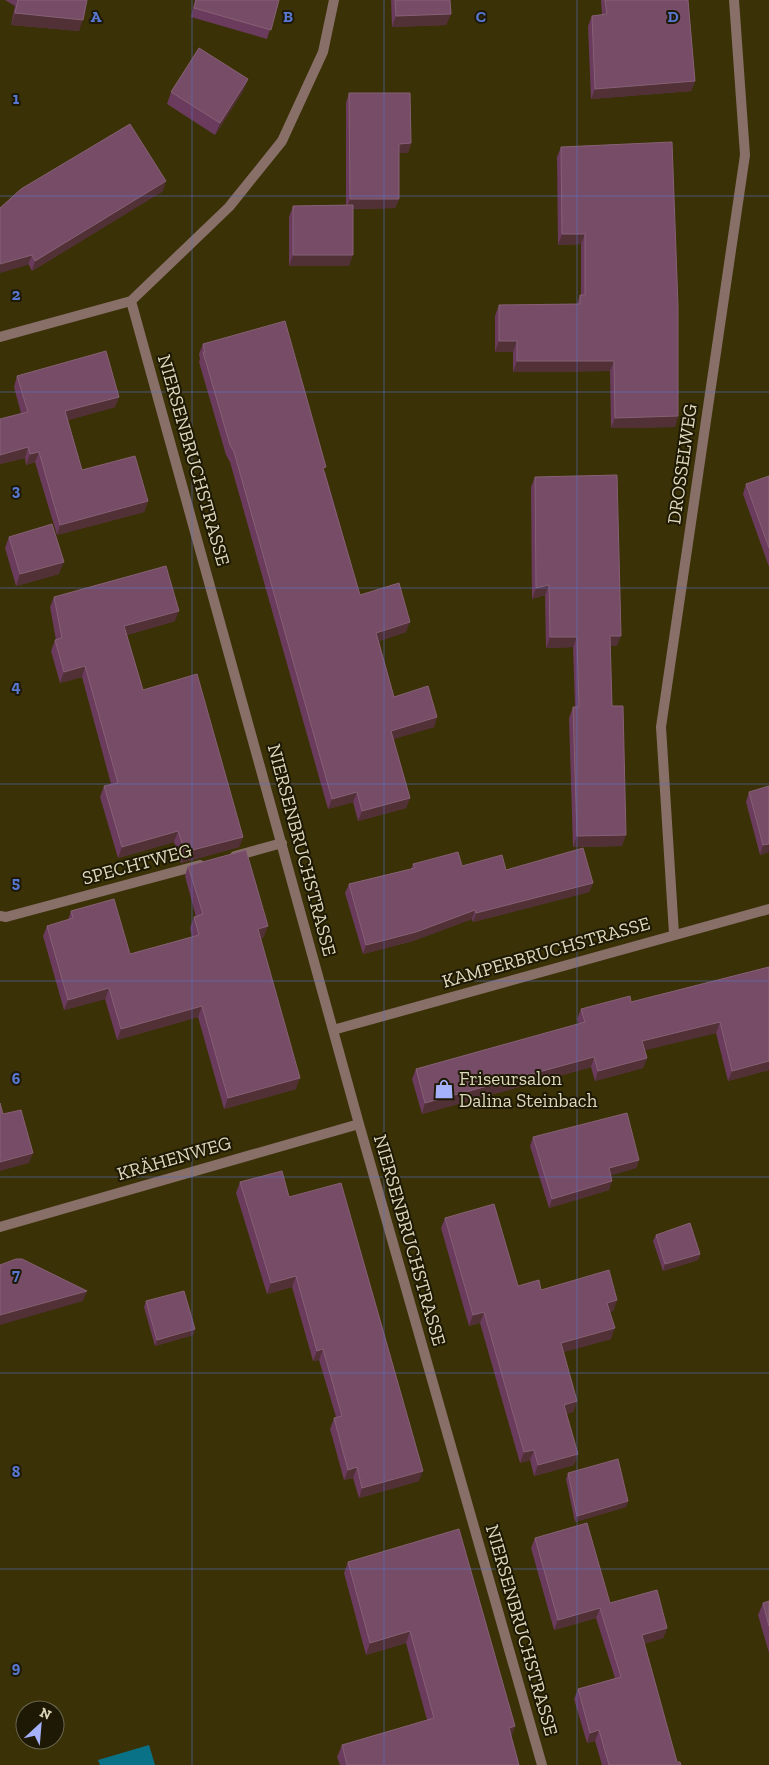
<svg xmlns="http://www.w3.org/2000/svg" width="769" height="1765" font-family="'Zilla Slab',serif">
  <style>
    .water { fill: #0a7287 }
    .lines { fill: none; stroke-linecap: round; stroke-linejoin: round }
    .street { stroke: #886f68; stroke-width: 10 }
    .wall { fill: #6a3b5c }
    .shaded-wall { fill: #513036 }
    .building { fill: #764c67; stroke: #866174 }
    .grid { fill: none; stroke: #5777d0; stroke-width: 1; stroke-opacity: 0.55 }
    .labels { text-anchor: middle; dominant-baseline: central; stroke-width: 4; stroke-linejoin: round; paint-order: stroke }
    .street-label { font-size: 19px; fill: #ddd7bc; stroke: #1e1904 }
    .poi-label { font-size: 19px; fill: #ddd7bc; stroke: #1e1904; text-anchor: start }
    .grid-label { font-size: 16px; text-anchor: middle; font-weight: bold; fill: #5777d0; stroke: #1e1904; stroke-width: 4; stroke-linejoin: round; paint-order: stroke }
  </style>
  <rect width="100%" height="100%" fill="#3a3107"/>
  <path class="water" d="M149,1745l6,20h-55l-2,-5z"/>
  <g class="lines">
    <path class="street" d="M131,301l228,823 183,641
      M0,337l131,-36 98,-94 53,-66 41,-89 11,-52
      M235,856l47,-13
      M0,916l6,1 194,-52
      M674,934l-13,-207 84,-572 -11,-155
      M333,1030l436,-121
      M0,1227l359,-103"/>
  </g>
  <path class="wall" d="M5,0h82l-8,31 -68,-6 4,-19z
    M195,0h84l-12,39 -76,-22z
    M391,0h59l1,14 -5,11 -54,2z
    M601,0h87l7,81 -4,10 -100,8 -3,-73 4,-10 10,-1z
    M248,79l-5,12 -28,44 -48,-31 4,-12z
    M349,93l62,50 -3,10h-9v46l-4,9 -42,1 -4,57h-60v-49l4,-11 53,-1v-102z
    M561,147l117,269 -3,11 -64,1 -1,-57 -97,1v-20h-18v-36l4,-11 78,-1 3,-9h1v-51l-23,1 -1,-88z
    M163,191l-131,80 -32,-63z
    M203,344l122,128 35,123 46,37 -27,9 15,56 43,20 -3,10 -41,12 17,59 -4,10 -48,13 -5,-19 -25,7 -98,-347 -4,-7 -27,-93 1,-3 -1,-5z
    M17,376l102,21 -4,10 -47,13 14,50 66,31 -4,11 -87,23 -22,-73 -9,3 -1,-7 -25,6v-45l21,-6 -7,-26z
    M769,476v91l-26,-73 3,-10z
    M535,477l82,169h-7l2,60 10,140 -49,1 -4,-129 4,-11h2l-2,-60 -27,1 -1,-53 -13,4 -1,-112z
    M9,537l50,37 -43,12 -11,-38z
    M54,597l121,24 -48,14 16,55 100,147 -4,10 -58,16 -7,-21 -56,16 -18,-61 4,-11 7,-2 -29,-107 -22,6 -9,-32 4,-11h1l-6,-33z
    M749,792l20,60 -9,3 -14,-53z
    M413,864l93,6 87,13 -4,9 -116,30 -1,-3 -59,22 -50,13 -18,-61 4,-9 62,-15z
    M188,866l76,71 -4,1 36,151 -72,20 -26,-92 -81,23 -12,-41 -41,11 -21,-74 4,-10 21,-6 3,-9 59,43 62,-17 -2,-9 4,-11h2l-11,-41z
    M769,967v103l-41,11 -12,-48 -72,17 3,8 -4,10 -48,13 -4,-14 -169,47 -10,-35 4,-10 163,-45 -2,-5 4,-10 50,-7z
    M533,1137l106,23 -3,8 -25,7 -2,15 -60,18 -19,-62z
    M240,1182l49,15 130,284 -60,17 -6,-20 -9,2 -14,-51 4,-11 2,-1 -17,-57 -6,1 -21,-74 -25,7 -31,-101z
    M445,1218l73,68 99,14 -4,11 -3,1 1,27 -48,13 14,49 -4,11 -7,2 12,40 -4,11 -40,11 -4,-16 -10,3 -40,-140 -11,3 -28,-98z
    M656,1235l44,19 -2,6 -35,11 -10,-30z
    M146,1301l49,28 -2,6 -38,11 -11,-39z
    M568,1473l60,28 -2,6 -51,15 -9,-43z
    M535,1538l75,65 57,25 -4,10 -19,6 33,118 4,3h-79l-7,-24 -8,2 -13,-44 4,-10 37,-11 -19,-60 -42,12 -23,-82z
    M348,1562l167,164 -4,11 8,28h-179l-3,-8 5,-12 85,-25 -21,-77 -40,12 -22,-82z
    M769,1601v52l-11,-38 5,-12z"/>
  <path class="shaded-wall" d="M15,13l68,7 -4,11 -68,-6z
    M451,14l-5,11 -54,2 4,-11z
    M248,79l-5,12 -28,44 5,-12z
    M695,81l-4,10 -100,8 4,-10z
    M411,143l-3,10h-13l4,-9z
    M166,181l-3,10 -131,80 3,-10z
    M350,199h49l-4,9 -49,1z
    M562,234h23l-4,10 -23,1z
    M32,255l-4,10 -28,8v-9z
    M293,255h60l-4,11h-60z
    M499,341h18l-4,11h-18z
    M517,361h97l-4,10 -97,1z
    M119,397l-4,10 -53,15 3,-11z
    M678,416l-3,11 -64,1 4,-10z
    M28,447l-3,11 -25,6v-9z
    M39,452l-4,10 -9,3 4,-11z
    M148,501l-4,11 -87,23 3,-10z
    M64,562l-5,12 -43,12 4,-12z
    M549,585l-4,10 -13,4 4,-11z
    M179,611l-4,10 -55,16 4,-11z
    M410,622l-4,10 -33,11 3,-10z
    M610,636h11l-4,10h-11z
    M550,637h27l-4,10 -27,1z
    M85,666l-3,11 -22,6 4,-11z
    M437,717l-3,10 -47,14 4,-10z
    M357,792l-4,10 -25,7 4,-10z
    M410,798l-4,10 -48,13 4,-10z
    M178,831l-4,11 -56,16 4,-11z
    M626,835l-4,11 -49,1 4,-11z
    M243,837l-4,10 -58,16 4,-11z
    M769,844v8l-9,3 3,-10z
    M593,883l-4,9 -116,30 3,-9z
    M475,910l-3,9 -59,22 -50,13 3,-9z
    M268,926l-4,11 -10,2 4,-10z
    M109,988l-4,11 -41,11 4,-10z
    M202,1006l-4,11 -81,23 4,-11z
    M720,1022l-4,11 -78,19 4,-11z
    M594,1057l-3,10 -169,47 3,-11z
    M647,1058l-4,10 -48,13 3,-10z
    M769,1061v9l-41,11 4,-10z
    M300,1078l-4,11 -72,20 4,-11z
    M33,1153l-4,10 -29,8v-9z
    M639,1160l-3,8 -30,9 3,-9z
    M612,1181l-3,9 -60,18 3,-9z
    M700,1254l-2,6 -35,11 2,-7z
    M296,1276l-4,11 -25,7 4,-11z
    M87,1291l-4,10 -83,24v-10z
    M617,1300l-4,11 -10,3 4,-11z
    M484,1312l-4,11 -11,3 4,-11z
    M615,1328l-4,11 -54,15 4,-11z
    M195,1329l-2,6 -38,11 2,-6z
    M323,1349l-4,11 -6,1 4,-10z
    M577,1401l-4,11 -13,4 4,-11z
    M534,1450l-4,10 -10,3 4,-11z
    M578,1454l-4,11 -40,11 4,-11z
    M357,1467l-4,11 -9,2 4,-10z
    M423,1471l-4,10 -60,17 3,-10z
    M628,1501l-2,6 -51,15 2,-6z
    M600,1608l-4,10 -42,12 4,-10z
    M667,1628l-4,10 -25,8 4,-11z
    M410,1631l-4,12 -40,12 4,-12z
    M515,1726l-4,12 -2,-10z
    M599,1730l-4,11 -8,2 3,-10z"/>
  <path class="building" d="M18,0h69l-4,20 -68,-7z
    M196,0h83l-8,30 -77,-22z
    M395,0h55l1,14 -55,2z
    M605,0h83l7,81 -100,8 -3,-73 15,-2z
    M199,48l49,31 -28,44 -49,-31z
    M349,93h61l1,50 -12,1v55h-49z
    M130,124l36,57 -131,80 -3,-6 -32,9v-56l21,-19z
    M672,142l6,164v110l-63,2 -1,-57h-97v-20h-18v-36l81,-1v-9h5v-61h-23l-1,-87z
    M353,205v50h-60v-49z
    M285,321l41,146 -3,1 37,127 39,-12 11,39 -34,11 18,64 34,-11 9,31 -46,14 19,67 -48,13 -5,-19 -25,7 -98,-347 -4,-7 -27,-93h2l-2,-8z
    M106,351l13,46 -54,14 17,59 53,-14 13,45 -88,24 -21,-73 -9,2 -2,-7 -28,8v-36l28,-7 -11,-36z
    M617,475l4,161h-11l2,70h11l3,129 -49,1 -4,-129h6l-2,-70h-27l-1,-52 -13,3 -1,-111z
    M769,476v72l-23,-64z
    M52,524l12,38 -44,12 -11,-37z
    M166,566l13,45 -55,15 19,64 54,-16 46,163 -58,15 -7,-21 -56,16 -18,-61 14,-3 -33,-117 -21,6 -9,-32 7,-2 -8,-41z
    M769,786v58l-6,1 -14,-53z
    M583,848l10,35 -117,30 -1,-3 -59,22 -50,13 -17,-61 66,-16 -2,-4 45,-12 4,14 40,-11 4,15z
    M246,850l22,76 -10,3 42,149 -72,20 -26,-92 -81,23 -12,-41 -41,12 -21,-74 26,-8 -2,-7 43,-12 16,55 69,-19 -5,-18 9,-3 -15,-48z
    M769,967v94l-37,10 -12,-49 -78,19 5,17 -49,13 -4,-14 -169,46 -9,-34 169,-47 -4,-13 49,-13 1,6z
    M0,1103l3,11 18,-4 12,43 -33,9z
    M627,1113l12,47 -30,8 3,13 -60,18 -19,-62z
    M282,1171l7,26 52,-14 82,288 -61,17 -5,-21 -9,3 -14,-52 8,-2 -19,-67 -6,2 -21,-75 -25,7 -31,-101z
    M494,1204l24,82 21,-6 2,10 68,-20 8,30 -10,3 8,25 -54,15 16,58 -13,4 14,49 -40,11 -4,-15 -10,2 -40,-140 -11,3 -28,-97z
    M690,1223l10,31 -35,10 -9,-29z
    M16,1259h6l65,32 -87,24v-50z
    M184,1291l11,38 -38,11 -11,-39z
    M618,1459l10,42 -51,15 -9,-43z
    M587,1523l23,80 47,-13 10,38 -25,7 35,127h3l1,3h-72l-10,-35 -9,3 -12,-44 43,-12 -21,-69 -42,12 -23,-82z
    M459,1529l56,197 -6,2 10,37h-172l-5,-20 92,-27 -24,-87 -40,12 -22,-81z
    M769,1601v25l-6,-23z"/>
  <path class="grid" d="M192,0v1765M384,0v1765M577,0v1765M0,196h769M0,392h769M0,588h769M0,784h769M0,981h769M0,1177h769M0,1373h769M0,1569h769"/>
  <defs>
    <symbol id="shop-bare" viewBox="-9 -9 18 18"><path d="M-5-2.5h2.3a2.7 3.5 0 0 1 5.4 0H5L5.5 6h-11ZM-1.5-2.5h3a1.5 2.3 0 0 0-3 0Z" fill="#a6b1fc" stroke="#1e1904" stroke-width="2.5" paint-order="stroke"/></symbol>
  </defs>
  <g fill-rule="evenodd">
    <use href="#shop-bare" x="430" y="1075" width="28" height="28"/>
  </g>
  <g class="labels">
    <g class="street-label">
      <text transform="translate(194 460) rotate(74)">NIERSENBRUCHSTRASSE</text>
      <text transform="translate(682 464) rotate(-82)">DROSSELWEG</text>
      <text transform="translate(302 850) rotate(75)">NIERSENBRUCHSTRASSE</text>
      <text transform="translate(137 864) rotate(-15)">SPECHTWEG</text>
      <text transform="translate(546 952) rotate(-16)">KAMPERBRUCHSTRASSE</text>
      <text transform="translate(174 1158) rotate(-16)">KRÄHENWEG</text>
      <text transform="translate(410 1240) rotate(74)">NIERSENBRUCHSTRASSE</text>
      <text transform="translate(522 1630) rotate(74)">NIERSENBRUCHSTRASSE</text>
    </g>
    <g class="poi-label">
      <text x="459" y="1078">Friseursalon<tspan x="459" dy="22">Dalina Steinbach</tspan></text>
    </g>
  </g>
  <g class="grid-label">
    <text x="96" y="22">A</text>
    <text x="288" y="22">B</text>
    <text x="481" y="22">C</text>
    <text x="673" y="22">D</text>
    <text x="16" y="104">1</text>
    <text x="16" y="300">2</text>
    <text x="16" y="496">3</text>
    <text x="16" y="692">4</text>
    <text x="16" y="888">5</text>
    <text x="16" y="1084">6</text>
    <text x="16" y="1280">7</text>
    <text x="16" y="1477">8</text>
    <text x="16" y="1673">9</text>
  </g>
  <g transform="translate(40 1725) rotate(26)"><circle r="24" fill="#1e1904" stroke="#6a654e"/>
  <path d="M0-4L9 19L0 12L-9 19Z" fill="#a6b1fc"/>
  <text y="-8" font-size="14" font-weight="bold" text-anchor="middle" fill="#ddd7bc">N</text>
  </g>
</svg>
